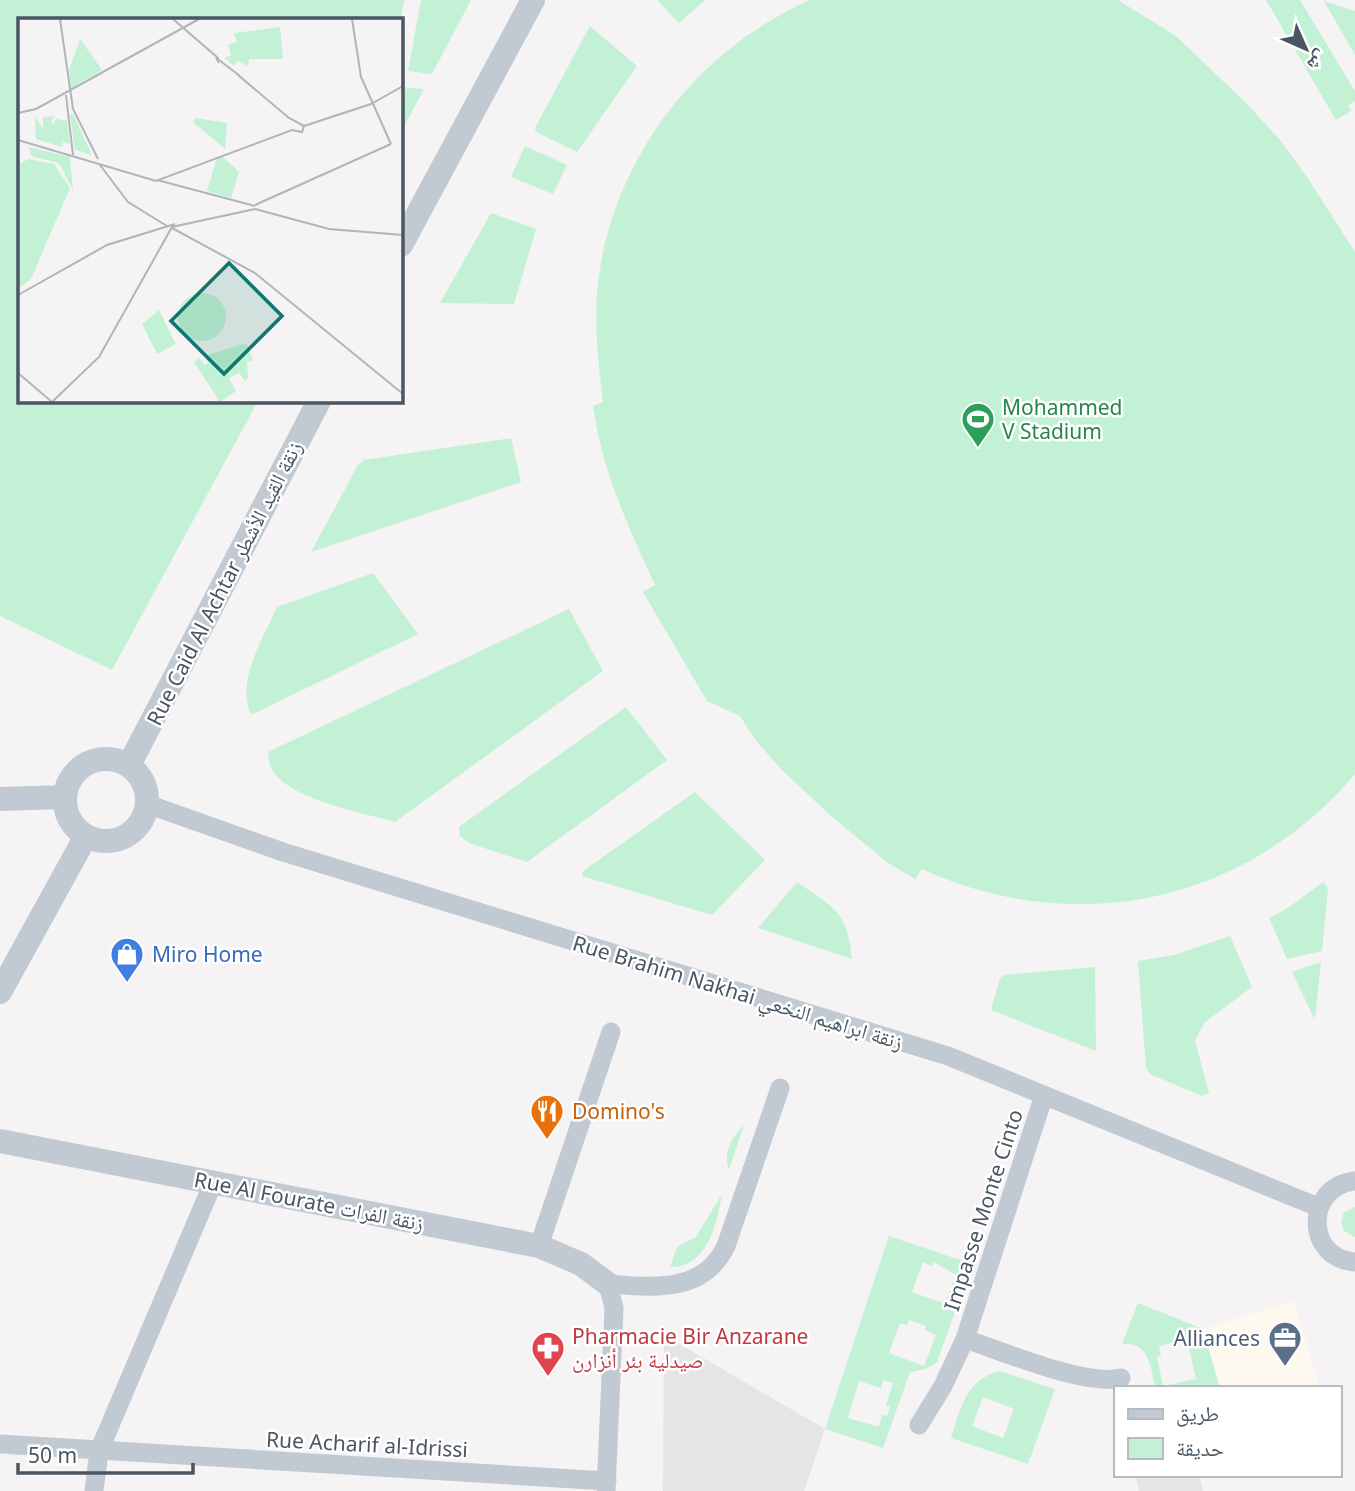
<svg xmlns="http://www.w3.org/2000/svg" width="1355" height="1491" font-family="'Noto Sans','Noto Naskh Arabic',sans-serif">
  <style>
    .commercial { fill: #fdf9ef }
    .education { fill: #e6e4e5 }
    .green { fill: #c3f1d5; fill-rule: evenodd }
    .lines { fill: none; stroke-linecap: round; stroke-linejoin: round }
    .minor { stroke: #c1cad2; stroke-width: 19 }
    .tertiary { stroke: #c1cad2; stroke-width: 24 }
    .labels { text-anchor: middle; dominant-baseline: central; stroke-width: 5; stroke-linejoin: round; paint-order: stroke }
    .leisure-label { font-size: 21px; fill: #27864d; stroke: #fff; text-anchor: start }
    .street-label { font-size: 21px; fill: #4a5661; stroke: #fff }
    .shop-label { font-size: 21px; fill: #366cbe; stroke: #fff; text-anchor: start }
    .food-label { font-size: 21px; fill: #c56008; stroke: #fff; text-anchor: start }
    .health-label { font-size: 21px; fill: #be3a42; stroke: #fff; text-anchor: start }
    .service-label { font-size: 21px; fill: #4e5e75; stroke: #fff; text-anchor: end }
    .inset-road { fill: none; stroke: #b1b4b9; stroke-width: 2 }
    .view { fill: #0f766e; fill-opacity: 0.15; stroke: #0f766e; stroke-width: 3.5 }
    .inset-edge { fill: none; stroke: #4a5661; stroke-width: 3.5 }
  </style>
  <rect width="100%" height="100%" fill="#f5f3f3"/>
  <path class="commercial" d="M1293,1301l27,87h-100l-17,-59z"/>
  <path class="education" d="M664,1335l161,94 -21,62h-141z
    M1145,1475h54l4,16h-64l-3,-13z"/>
  <path class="green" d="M0,0h404l-3,19h-382v382h239l-146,269 -112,-54z
    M421,0h50l-39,74 -24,-3z
    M657,0h48l-26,23z
    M810,0h308l58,36 71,68 33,36 29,40 46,72v522c-109,129 -280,165 -433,95l-7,10 -27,-16 -57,-47 -48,-45 -26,-29 -17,-26 -33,-15 -64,-109 12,-7c-27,-58 -53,-115 -62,-179l10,-4c-5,-43 -10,-84 -4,-127 18,-122 100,-226 211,-275z
    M1266,0h34l55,91v10l-7,5 3,5 -15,9z
    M1324,1l31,10v44z
    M590,26l47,40 -60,86 -41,-20 -1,-4z
    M401,87l23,2 -23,43z
    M525,146l42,19 -14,29 -42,-17z
    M491,213l45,16 -22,75 -74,-1z
    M511,438l10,44 -210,70 47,-87 6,-5z
    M373,573l45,61 -167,81c-16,-34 13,-78 26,-108z
    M569,609l34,62 -208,151c-31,-9 -109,-23 -124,-54 -2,-4 -2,-11 -3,-16z
    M626,707l41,53 -140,102 -58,-19 -9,-7 -1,-9z
    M695,792l70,68 -53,55 -130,-39 1,-5z
    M797,882c37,26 51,29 55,77l-94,-31z
    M1323,882l5,6 -6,63 -35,8 -18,-41 19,-10z
    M1230,936l22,51 -48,36 -9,18 14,52 -7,3 -52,-22 -4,-6 -8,-107 36,-6z
    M1321,962l-6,56h-1l-22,-46z
    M1095,967l1,84 -105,-41 9,-32 4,-3z
    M744,1125l-15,45c-6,-17 2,-32 15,-45z
    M722,1194c-5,30 -15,74 -52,73l7,-20 19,-10z
    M1355,1207v30l-11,-6 -3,-9 3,-10z
    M889,1236l83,28 -35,98 -11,7 -16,3 -27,76 -58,-19zM923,1262l9,4 2,-4 22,13 -11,29 -33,-12zM909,1320l17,6 -1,4 11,5 -12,31 -35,-13 11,-30 7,2zM883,1380l10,3 -7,22 4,2 -3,9 -5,-1 -3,12 -31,-9 11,-37 22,7z
    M1138,1303l65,26 17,59h-65c-4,-21 -6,-47 -33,-44zM1187,1339l9,40 -33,7 -6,-29 4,-1 -2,-10z
    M999,1371l56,18 -27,75 -77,-26c10,-30 14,-57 48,-67zM983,1397l31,12 -11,29 -31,-12z"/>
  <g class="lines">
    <path class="minor" d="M147,804l136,48 665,204 370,151
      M1355,1181c-50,5 -51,77 0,81
      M539,1246l72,-214
      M965,1339c37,12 121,48 156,39
      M919,1425l24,-39 22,-47 79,-244
      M0,1444l607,37
      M94,1491l5,-40 114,-268
      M606,1491l8,-183 -6,-24c45,3 95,10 118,-38l54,-158"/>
    <path class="tertiary" d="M401,245l132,-245
      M65 800a41 41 0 1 1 82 0a41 41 0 1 1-82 0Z
      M129,765l190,-364
      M0,799l65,-2
      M0,992l86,-156
      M0,1141l539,105 42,18 27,20"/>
  </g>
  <defs>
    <symbol id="stadium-pin" viewBox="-11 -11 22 30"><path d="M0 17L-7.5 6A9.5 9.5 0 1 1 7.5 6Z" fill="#2e9e5b" stroke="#fff"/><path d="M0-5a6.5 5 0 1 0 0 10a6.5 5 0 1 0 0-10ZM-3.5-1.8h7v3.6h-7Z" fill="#fff"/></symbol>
    <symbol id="shop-pin" viewBox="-11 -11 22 30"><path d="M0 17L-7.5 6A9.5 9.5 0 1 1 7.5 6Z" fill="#3f7fe0" stroke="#fff"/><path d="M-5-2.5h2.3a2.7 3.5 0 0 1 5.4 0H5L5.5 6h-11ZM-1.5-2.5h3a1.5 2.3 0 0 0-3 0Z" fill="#fff"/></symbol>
    <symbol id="restaurant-pin" viewBox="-11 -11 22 30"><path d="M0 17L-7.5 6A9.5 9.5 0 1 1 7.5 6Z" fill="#e8710a" stroke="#fff"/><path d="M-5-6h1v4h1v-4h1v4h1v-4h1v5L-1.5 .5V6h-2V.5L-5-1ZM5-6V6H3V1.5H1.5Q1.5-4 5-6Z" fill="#fff"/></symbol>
    <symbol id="office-pin" viewBox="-11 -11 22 30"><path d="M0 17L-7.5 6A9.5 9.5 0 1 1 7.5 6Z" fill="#5c6f8a" stroke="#fff"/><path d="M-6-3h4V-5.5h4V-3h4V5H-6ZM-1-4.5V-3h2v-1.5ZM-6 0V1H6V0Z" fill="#fff"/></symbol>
    <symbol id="pharmacy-pin" viewBox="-11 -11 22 30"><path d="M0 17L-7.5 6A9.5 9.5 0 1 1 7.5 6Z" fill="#e0444e" stroke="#fff"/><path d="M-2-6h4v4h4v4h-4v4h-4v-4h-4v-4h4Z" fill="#fff"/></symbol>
  </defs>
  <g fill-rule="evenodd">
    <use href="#stadium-pin" x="959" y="400" width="38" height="52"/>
    <use href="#shop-pin" x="108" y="935" width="38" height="52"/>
    <use href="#restaurant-pin" x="528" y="1092" width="38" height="52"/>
    <use href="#office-pin" x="1266" y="1319" width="38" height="52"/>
    <use href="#pharmacy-pin" x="529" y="1329" width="38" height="52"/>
  </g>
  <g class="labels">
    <g class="leisure-label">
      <text x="1002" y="407">Mohammed<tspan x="1002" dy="24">V Stadium</tspan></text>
    </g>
    <g class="street-label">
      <text transform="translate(224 583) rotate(-63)">Rue Caid Al Achtar زنقة القيد الأشطر</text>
      <text transform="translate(738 992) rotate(17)">Rue Brahim Nakhai زنقة ابراهيم النخعي</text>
      <text transform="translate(309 1201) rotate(11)">Rue Al Fourate زنقة الفرات</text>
      <text transform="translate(983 1210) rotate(-72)">Impasse Monte Cinto</text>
      <text transform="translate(367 1444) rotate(3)">Rue Acharif al-Idrissi</text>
    </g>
    <g class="shop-label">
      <text x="152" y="954">Miro Home</text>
    </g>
    <g class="food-label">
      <text x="572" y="1111">Domino's</text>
    </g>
    <g class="health-label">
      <text x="572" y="1336">Pharmacie Bir Anzarane<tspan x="572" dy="24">صيدلية بئر أنزارن</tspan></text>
    </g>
    <g class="service-label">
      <text x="1260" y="1338">Alliances</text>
    </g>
  </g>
  <g transform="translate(18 18)">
    <rect width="385" height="385" fill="#f5f3f3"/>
    <path d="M262,9l3,32h-34l-1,7 -10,-5 -4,5 -10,-8 7,-3 -3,-10 9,-3 -3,-9zM62,21l22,31 -31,18 -2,-18zM52,96h3l19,41 -17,-5zM17,98l8,13v-12l13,-1 -5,4 2,5 3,-6 11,2 3,23 -7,-2 -1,5 -26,-8zM177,100l32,5 -2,26 -32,-27zM11,129l41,10 3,33 -14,-27 -28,-7zM204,138l17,16 -8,26 -24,-7 10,-33zM10,141l26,5 16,24 -39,91 -13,10v-124zM160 299a24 24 0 1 1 48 0a24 24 0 1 1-48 0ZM141,292l17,34 -19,10 -15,-30zM228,325l7,17 -6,2 1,16 -3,3 -6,-8 -10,5 7,13 -16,11 -26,-40 5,-4 6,7 3,-3 -4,-6z" fill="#c3f1d5"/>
    <path class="inset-road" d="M42,1l13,90 25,50M155,1l45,39v3l-2,-3M334,1l9,58 30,67M201,42l21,16M220,57l51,43 15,8M48,77l7,60M0,95l18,-4 163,-90M286,108l67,-22 32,-18M0,122l138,41 136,-51 10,2 2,-6M82,147l28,37 39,24M139,162l98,26M237,187l136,-61M237,191l74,20 74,6M154,210l83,45 148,121M0,277l89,-50 68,-21M0,355l34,29M34,384l47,-45 73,-130 83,-18"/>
    <path class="view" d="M211,245l53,53 -58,58 -53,-53z"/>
    <rect width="385" height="385" class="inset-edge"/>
  </g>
  <rect x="1114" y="1386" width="228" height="91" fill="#ffffff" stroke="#b7bbc0" stroke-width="2"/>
  <rect x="1128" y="1409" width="35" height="10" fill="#c1cad2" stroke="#b7bbc0" stroke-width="2"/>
  <text x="1176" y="1421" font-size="21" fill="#4a5661">طريق</text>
  <rect x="1128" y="1438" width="35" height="21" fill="#c3f1d5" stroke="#b7bbc0" stroke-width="2"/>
  <text x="1176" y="1456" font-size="21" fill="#4a5661">حديقة</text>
  <g transform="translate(1306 49) rotate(135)" stroke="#ffffff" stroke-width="5" paint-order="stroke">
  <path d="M0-5L12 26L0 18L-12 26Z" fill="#4a5661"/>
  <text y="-10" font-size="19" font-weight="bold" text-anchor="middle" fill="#4a5661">ش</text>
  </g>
  <path d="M18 1463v10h175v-10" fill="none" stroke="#4a5661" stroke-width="3.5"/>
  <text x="28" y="1463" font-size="21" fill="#4a5661" stroke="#ffffff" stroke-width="5" paint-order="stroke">50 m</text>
</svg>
